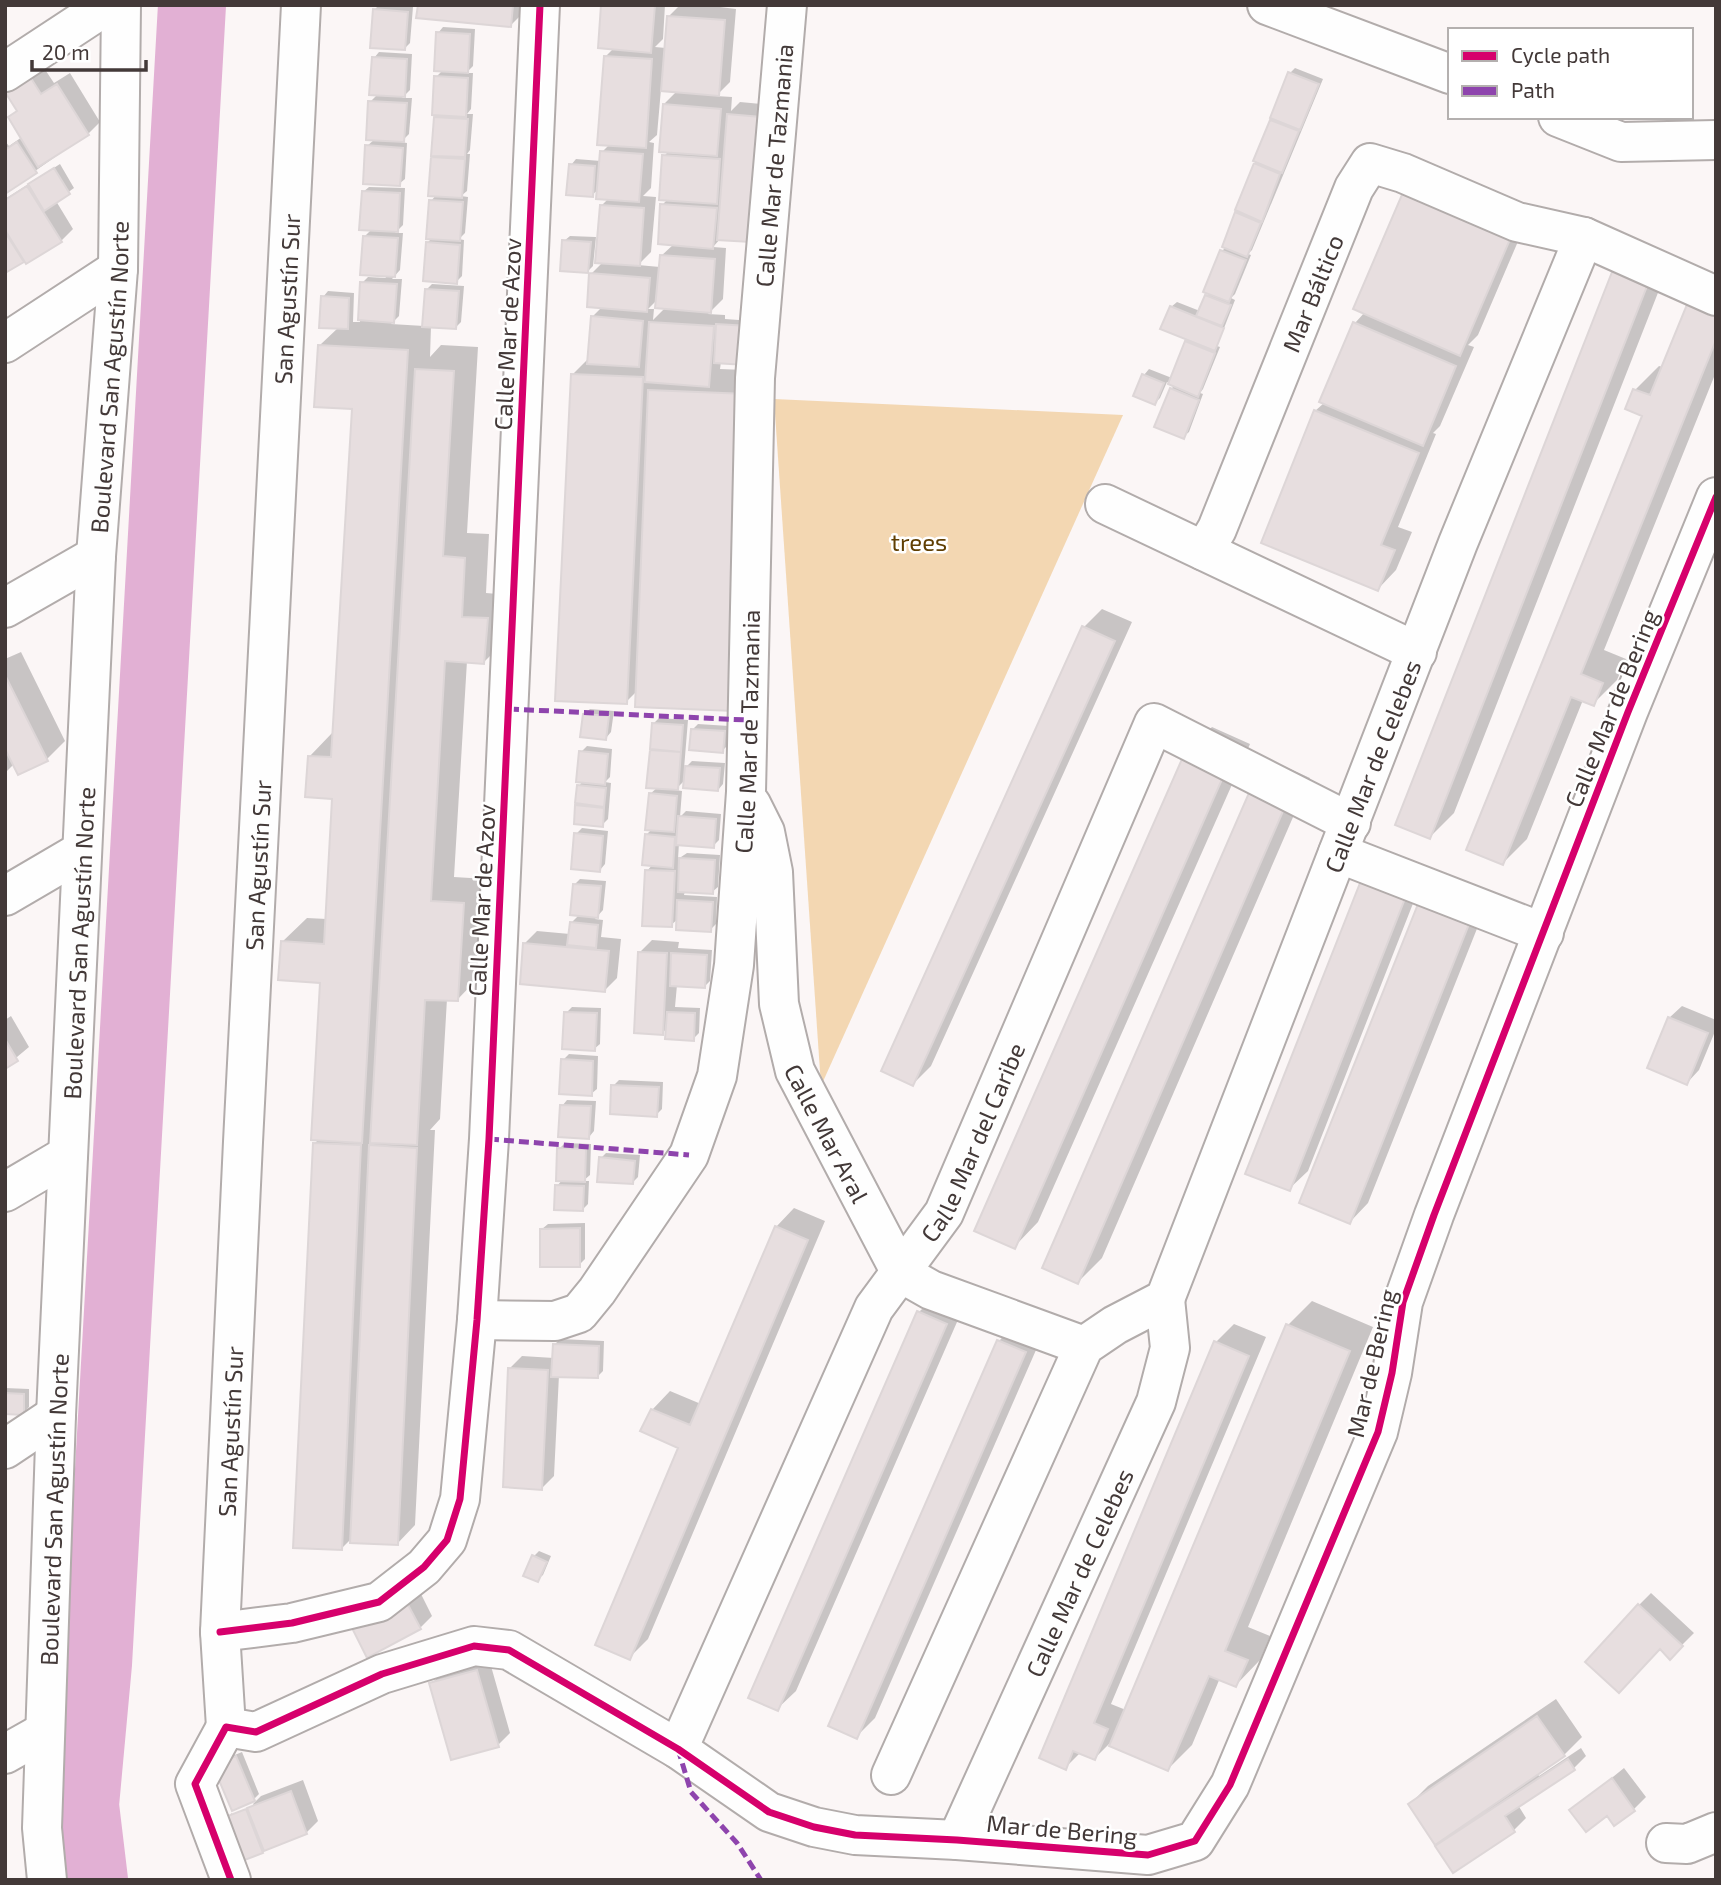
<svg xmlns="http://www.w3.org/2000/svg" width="1721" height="1885" font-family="'Exo 2',sans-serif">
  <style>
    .green { fill: #f3d7b2 }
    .shadow { fill: #0003; fill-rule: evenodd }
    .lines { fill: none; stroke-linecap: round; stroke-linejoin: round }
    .river { stroke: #e2b0d4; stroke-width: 68 }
    .building { fill: #e7dedf; stroke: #ddd6d7; stroke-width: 2 }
    .minor-casing { stroke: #b2acab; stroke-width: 42 }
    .secondary-casing { stroke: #b2acab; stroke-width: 42 }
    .minor { stroke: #fefefe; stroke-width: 38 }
    .secondary { stroke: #fefefe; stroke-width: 38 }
    .quiet { stroke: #8e44ad; stroke-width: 5; stroke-dasharray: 10 5; stroke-linecap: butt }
    .cycleway-casing { stroke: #fff; stroke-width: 11 }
    .cycleway { stroke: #d6006c; stroke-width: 7 }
    .labels { text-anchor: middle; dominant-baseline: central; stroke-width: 5; stroke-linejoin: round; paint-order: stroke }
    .street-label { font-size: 24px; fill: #433938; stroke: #fff }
    .park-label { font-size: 24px; fill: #603f03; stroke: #fff }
  </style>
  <rect width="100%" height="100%" fill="#fbf6f6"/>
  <path class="green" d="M774,399l349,16 -302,671z"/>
  <path class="shadow" d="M379,5l34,2 -3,36 -5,5 -31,-38z
    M419,5h104l-1,9 -12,12z
    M603,5h62l-2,34 -8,8 11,1 3,-32 11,-11h42l-2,2 16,2 -6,73 -14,14 16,1 -1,14 9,-9 32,3 -51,133 -8,9 13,1 -3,51 -15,15 17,1v4l28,2 -32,41 -1,7 50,2 -132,319 -12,12 -53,-328 16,-16 3,-41 11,-11 -12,-32 12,-12 -1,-57 7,-7 -10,-9 -7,6 -21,-30 5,-6 25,2 1,-9 8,-8 -4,-88 8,-8zM661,89l17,1 -14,14 5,47 -5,5 4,43 -6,6 12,39 -13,12 -1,11 -22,-2 13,-13 5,-55 -13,-1 8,-8 3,-45 -5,-1 8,-7zM658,299l8,8 -13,13 1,-11h-6z
    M443,27l32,2 -2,37 -7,7h7l-2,36 -4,5h6l-3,36 -3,4h3l-3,37 -6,5 7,1 -3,36 -6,6 5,1 -2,36 -6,6 -29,-39 6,-6 -2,-36 6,-7h-7l6,-77 4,-4 -4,-36 7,-7 -5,-37z
    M379,52l33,2 -2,36 -8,8h10l-3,36 -8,8 6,1 -2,36 -6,5 -32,-38 8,-7 -5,-37 8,-8 -4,-36z
    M34,53l20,30 16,-10 30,49 -12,12 -83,58v-51l4,5 13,-9 -4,-27z
    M1295,68l28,11 -71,171 -4,4 3,1 -16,39 -4,4 4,2 -18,46 3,1 -17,42 -3,4 3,1 -14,38 -6,5 -12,-48 4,-4 -8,-3 -7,16 -5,5 -11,-28 5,-6 23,9 17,-39 -18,-32 6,-5 23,9 10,-19 12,-41 4,-4 64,-174z
    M60,164l14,24 -18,13 17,28 -12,12 -56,30v-72z
    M369,187l36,1 -2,37 -8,8h8l-3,37 -8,9h10l-3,37 -8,8 33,2 3,-37 5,-5 32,2 -3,36 -5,5 -25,-1 -1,31 11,-12 37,2 -11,186 22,1 -3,59 25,2 -3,43 -24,24 -17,-1 -13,216 33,2 -6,96 -24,25 -10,-1 -7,120 -10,11h5l-20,395 -18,19 -45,-6 -11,11 -27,-405 5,-5 3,-157 -40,-40 25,-24 20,1 7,-122 -25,-40 24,-25 21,-325 -34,-62 19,-18 -16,-30 5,-6 26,2 -1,29h7l2,-39 6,-6 18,1 -22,-41 8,-8 -9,-37z
    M1531,211l-53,124 -10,10 6,2 -34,79 -7,7 3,1 -38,93 14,5 -16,38 -18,19 -63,-178 9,-8 31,-80 10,-11z
    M570,236l26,1 -3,29 -6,6 -23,-31z
    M1672,257l-218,556 -24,24 185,-569z
    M1716,280v92l-112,278 22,9 -9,21 -24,24 -10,-4 -56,139 -24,24 141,-448 -9,-25 24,-24 4,1z
    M1102,609l30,13 -201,444 -18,18 171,-457z
    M21,652l44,89 -18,18 -33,5 -9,9v-114z
    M590,709l24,2 -3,21 -5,6 -22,-24z
    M659,718l29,2 -4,49 8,-8 33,2 -2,21 -5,6 -33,-10 -10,10 7,1 -2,26 6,-6 35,3 -2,26 -6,6 -34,-3 -1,16 9,-6 33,2 -2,32 -6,5 -27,-1 -1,4 33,2 -1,27 -6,6 -32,-11 -7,6 -24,-54 6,-7 -7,-29 6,-6 -2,-35 8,-7 -10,-1 5,-62z
    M698,724l31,2 -1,19 -6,6 -30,-21z
    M1212,727l38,17 -212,478 -24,25 174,-496z
    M587,746l25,3 -2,28 -5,5 6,1 -3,36 -6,6 -25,-19 4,-4 -2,-16 4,-5 -2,-29z
    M1277,763l33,15 -208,480 -24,24 175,-495z
    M582,828l26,3 -3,33 -5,6 -24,-36z
    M1423,878l-115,293 -19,18 74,-310z
    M580,879l26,2 -3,29 -8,9 8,1 -2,17 20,2 -4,39 -12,12 -80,-47 12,-12 33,3 1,-11 9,-9 -5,-30z
    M1419,905l67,1 -118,297 -18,19z
    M652,940l27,2 -1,6 34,2 -2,31 -5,5 -28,-1 -2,22 25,1 -1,25 -6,6 -25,-11 -6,5 -22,-81z
    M1682,1006l34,14v9l-17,41 -12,13 -18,-65z
    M572,1007l29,1 -1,36 -6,5 -28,-36z
    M11,1016l18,31 -24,20v-47z
    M569,1054l29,2 -1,33 -6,5 -28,-34z
    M619,1080l44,2 -1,27 -6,6 -43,-29z
    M567,1100l29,1 -2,30 -5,6 -27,-31z
    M565,1143l26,1 -1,31 -7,6h6l-1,23 -6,6 -25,-24 6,-7 -4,-30z
    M606,1153l34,2 -2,22 -5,5 -32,-24z
    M794,1208l31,13 -177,418 -19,19 52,-211 -29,-37 18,-19 31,13 75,-177z
    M585,1223v36l-6,6 -37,-36 6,-5z
    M937,1294l27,12 -168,385 -19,18 142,-397z
    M1312,1301l61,26 -125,300 22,9 -10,24 -24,25 -16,-7 -28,67 -24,24 -59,-25 -14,14 -14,-6 -16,16 151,-426 18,-18 32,13 -155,367 15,6 162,-385z
    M1017,1322l26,12 -168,384 -19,19 143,-396z
    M560,1339l44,2 -1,30 -6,6 -38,-2 -5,101 -12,12 -32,-120 12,-12 32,2v-13z
    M5,1388l24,1v18l-6,6 -18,-1z
    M539,1551l12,5 -8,19 -6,5 -3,-24z
    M419,1590l13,26 -12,12 -53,27z
    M1651,1593l43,40 -24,24 -10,-10 -21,-42z
    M489,1659l21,74 -12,12 -67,-61 12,-12z
    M1556,1699l26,38 -18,18 -27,18 2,3 42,-28 5,8 -12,12 -56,37 8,13 -12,12 -61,41 -15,-24 10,-11 -38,-32 18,-18z
    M242,1752l17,42 -5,5 5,-2 -26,11 -13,-47z
    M1624,1768l22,29 -12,12 -19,15 -8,-11 -35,-3z
    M303,1780l15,41 -12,12 -44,19 -35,-34 5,-5v4l23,-9 -2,-4 8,-8z"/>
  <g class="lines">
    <path class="river" d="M94,1880l-9,-75 13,-141 94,-1659"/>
  </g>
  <path class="building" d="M418,5h95l-2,22 -95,-9z
    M601,5h54l-4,48 -53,-5z
    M373,9l35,3 -3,38 -35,-2z
    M667,16l58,4 -6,76 -58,-5z
    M436,32l34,2 -2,39 -34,-2z
    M604,56l48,3 -6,89 -49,-3z
    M372,57l35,2 -2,38 -36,-2z
    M22,64l19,30 16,-10 32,51 -51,32 -30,-50 9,-6 -12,-19v-18z
    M1288,72l31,12 -19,46 -30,-12z
    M434,76l34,2 -2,39 -34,-2z
    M368,101l39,2 -3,39 -38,-2z
    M663,104l58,5 -4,47 -58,-4z
    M727,114l34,3 -10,125 -34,-2z
    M434,117l34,2 -3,38 -34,-1z
    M1270,120l29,11 -17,42 -29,-12z
    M17,142l20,31 -32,21v-44z
    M365,145l38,3 -3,38 -37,-2z
    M600,151l43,3 -4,48 -43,-3z
    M662,155l58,4 -3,45 -58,-4z
    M431,157l34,2 -3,39 -34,-2z
    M1254,163l26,11 -18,48 -27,-12z
    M569,164l26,2 -2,31 -27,-2z
    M54,168l16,26 -26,17 -16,-27z
    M1407,183l107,47 -54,126 -107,-47z
    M27,186l35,56 -36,22 -21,-34v-30z
    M362,191l38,2 -2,39 -39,-2z
    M429,200l34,2 -3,39 -34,-2z
    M660,204l57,4 -4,41 -55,-5z
    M600,205l44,3 -4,58 -45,-3z
    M1235,212l26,11 -14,34 -25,-10z
    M5,232l19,30 -19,11z
    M363,236l35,2 -3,39 -35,-2z
    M562,240l29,2 -3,31 -28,-2z
    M426,242l34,3 -3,39 -34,-3z
    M1220,250l26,10 -17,42 -26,-10z
    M660,255l55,4 -4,54 -56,-5z
    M1614,267l35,14 -219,558 -35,-14z
    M589,273l61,5 -3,34 -60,-5z
    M360,282l37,2 -3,39 -36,-3z
    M425,289l34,2 -3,38 -34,-2z
    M1205,295l26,10 -9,21 -26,-10z
    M321,296l28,2 -1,31 -29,-1z
    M1688,302l28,11v27l-135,334 22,9 -9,23 -23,-9 -68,168 -37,-15 176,-434 -17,-7 8,-20 17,6z
    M1170,306l54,22 -9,23 -55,-22z
    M591,316l52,5 -4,46 -52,-3z
    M649,322l65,4 -5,61 -64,-5z
    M1353,322l103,44 -33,80 -104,-44z
    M716,324l32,2 -2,39 -32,-2z
    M1185,341l30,12 -17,44 -30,-13z
    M318,345l90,5 -46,793 -51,-3 9,-157 -42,-3 3,-39 43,3 8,-145 -27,-2 3,-41 23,1 21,-348 -38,-2z
    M415,369l39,2 -11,185 22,2 -3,59 26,1 -4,46 -39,-3 -14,240 33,2 -6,98 -33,-1 -8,145 -47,-2z
    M571,374l72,3 -16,327 -72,-3z
    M1142,374l22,9 -9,22 -22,-9z
    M1170,388l29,12 -15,39 -30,-12z
    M648,390l99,4 -13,317 -99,-4z
    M1314,410l105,43 -38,92 14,5 -17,41 -117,-48z
    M1082,626l33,15 -202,445 -32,-15z
    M5,675l43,86 -30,14 -13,-26z
    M583,714l26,2 -3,24 -26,-3z
    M652,723l31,2 -2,27 -31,-3z
    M691,729l34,2 -2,22 -34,-3z
    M650,750l31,2 -3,38 -32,-2z
    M1186,750l41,18 -212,481 -41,-18z
    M579,751l29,3 -3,31 -29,-3z
    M685,766l35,2 -2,23 -35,-3z
    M577,785l29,3 -2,19 -29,-4z
    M1252,786l35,16 -209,482 -36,-16z
    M649,793l28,3 -3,36 -29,-2z
    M575,805l29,3 -1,19 -29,-3z
    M678,816l38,3 -2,29 -38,-3z
    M574,833l29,3 -3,36 -29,-3z
    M645,834l30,3 -2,31 -31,-3z
    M679,858l36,2 -2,34 -35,-2z
    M645,870l30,1 -3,56 -30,-1z
    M1362,878l44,18 -116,295 -45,-17z
    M573,884l28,2 -3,32 -28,-3z
    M677,900l36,2 -2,30 -35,-2z
    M1418,904l51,20 -119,300 -51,-21z
    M570,922l28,3 -2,23 -29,-3z
    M523,943l86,8 -4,41 -85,-8z
    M638,952l29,1 -4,82 -29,-2z
    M671,953l36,2 -2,33 -35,-2z
    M564,1012l33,1 -2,38 -33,-2z
    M667,1012l28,1 -1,28 -29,-2z
    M1668,1017l40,16 -21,52 -40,-17z
    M5,1039l13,22 -13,8z
    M561,1059l32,2 -1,35 -33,-2z
    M611,1085l48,2 -2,30 -47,-3z
    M560,1105l31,1 -2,33 -31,-2z
    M313,1143l48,2 -19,405 -49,-2z
    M369,1145l48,3 -19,397 -48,-2z
    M557,1148l29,1 -1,33 -29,-1z
    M599,1157l36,4 -2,23 -36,-2z
    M555,1185l29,1 -1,25 -29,-1z
    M775,1226l33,14 -178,420 -35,-15 83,-197 -38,-17 11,-22 39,16z
    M580,1228v39h-40v-38z
    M917,1311l30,13 -169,387 -30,-13z
    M1286,1324l64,27 -125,300 23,9 -12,27 -27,-11 -41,95 -59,-25z
    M997,1340l29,12 -169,387 -29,-13z
    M1214,1341l35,15 -155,367 14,6 -13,31 -22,-9 -7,19 -27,-12z
    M553,1344l46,2 -1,32 -47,-1z
    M508,1368l40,2 -6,120 -39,-3z
    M5,1393l19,1v21l-19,-1z
    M532,1555l15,7 -9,20 -15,-6z
    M406,1601l15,28 -54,29 -15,-30z
    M1638,1604l45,42 -13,14 -10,-11 -41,44 -34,-31z
    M477,1670l22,77 -48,13 -22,-77z
    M1537,1716l28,40 -130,89 -27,-41z
    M236,1756l19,45 -23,10 -19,-45z
    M1568,1759l7,11 -70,46 10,16 -62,41 -18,-27z
    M1612,1778l23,33 -21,15 -7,-10 -21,16 -17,-22z
    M291,1791l16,43 -43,17 -17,-43z
    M246,1809l17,44 -21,8 -17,-44z"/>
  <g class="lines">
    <defs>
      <g id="minor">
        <path d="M1267,5l183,69"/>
        <path d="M5,72l102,-67"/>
        <path d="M1558,117l63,25 95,-2"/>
        <path d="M5,343l113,-74"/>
        <path d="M1105,504l312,148"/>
        <path id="s1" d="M1204,551l13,-22 137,-341 16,-25 33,10 114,49 67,15 132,59"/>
        <path d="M5,608l91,-52"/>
        <path id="s2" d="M751,804l14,28 8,40 6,132 16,67 106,202 30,17 153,56"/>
        <path d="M1338,853l206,80"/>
        <path d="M5,896l77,-45"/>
        <path d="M5,1192l63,-37"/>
        <path id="s3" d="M477,1320l78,1 24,-8 18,-22 92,-136 28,-79 17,-111 12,-173 9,-414 32,-373"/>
        <path d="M5,1449l51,-34"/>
        <path d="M220,1632l72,-9 87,-21 45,-35 23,-27 13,-41 17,-179 12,-181 51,-1134"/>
        <path id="s4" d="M678,1749l196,-441 70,-95 210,-490 197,100"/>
        <path d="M5,1754l39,-22"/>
        <path id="s5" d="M891,1775l193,-429 31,-21 50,-26 293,-756 126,-306"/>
        <path id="s6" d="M957,1840l199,-438 14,-54 -5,-49"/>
        <path d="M1666,1843l21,1 29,-12"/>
        <path d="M231,1880l-36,-96 31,-57 30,5 126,-58 92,-28 35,4 169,99 91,63 45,15 41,8 102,5 191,15 47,-14 35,-56 148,-353 14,-59 11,-71 31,-87 194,-503 88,-215"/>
      </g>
      <g id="secondary">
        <path id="s7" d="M226,1727l-6,-95 23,-490 58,-1137"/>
        <path id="s8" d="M47,1880l-5,-52 14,-413 40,-859 22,-287 3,-264"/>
      </g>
    </defs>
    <use href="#minor" class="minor-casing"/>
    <use href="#secondary" class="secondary-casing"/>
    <use href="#minor" class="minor"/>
    <use href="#secondary" class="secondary"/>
    <path class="quiet" d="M509,709l238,11
      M489,1139l200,16
      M678,1749l13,43 46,51 24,37"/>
    <defs>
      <path id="cycleway" d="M220,1632l72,-9 87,-21 45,-35 23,-27 13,-41 17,-179 12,-181 51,-1134
        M231,1880l-36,-96 31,-57 30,5 126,-58 92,-28 35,4 169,99 91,63 45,15 41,8 102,5 191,15 47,-14 35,-56 148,-353 14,-59 11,-71 31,-87 194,-503 88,-215"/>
    </defs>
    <use href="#cycleway" class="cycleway-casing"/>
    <use href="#cycleway" class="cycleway"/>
  </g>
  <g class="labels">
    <g class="street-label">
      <text stroke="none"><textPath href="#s3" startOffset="1293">Calle Mar de Tazmania</textPath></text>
      <text stroke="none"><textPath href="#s1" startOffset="280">Mar Báltico</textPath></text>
      <text stroke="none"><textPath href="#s7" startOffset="1430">San Agustín Sur</textPath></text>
      <text transform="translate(507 334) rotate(-87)">Calle Mar de Azov</text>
      <text stroke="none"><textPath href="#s8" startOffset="1505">Boulevard San Agustín Norte</textPath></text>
      <text transform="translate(1611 708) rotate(-68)">Calle Mar de Bering</text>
      <text stroke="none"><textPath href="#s3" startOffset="726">Calle Mar de Tazmania</textPath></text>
      <text stroke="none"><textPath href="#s5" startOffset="1136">Calle Mar de Celebes</textPath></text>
      <text stroke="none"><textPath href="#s7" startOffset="863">San Agustín Sur</textPath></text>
      <text transform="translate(481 900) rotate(-87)">Calle Mar de Azov</text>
      <text stroke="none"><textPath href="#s8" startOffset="938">Boulevard San Agustín Norte</textPath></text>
      <text stroke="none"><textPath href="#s2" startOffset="343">Calle Mar Aral</textPath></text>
      <text stroke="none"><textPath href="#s4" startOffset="677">Calle Mar del Caribe</textPath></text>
      <text transform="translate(1371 1363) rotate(-77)">Mar de Bering</text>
      <text stroke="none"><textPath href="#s7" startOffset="296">San Agustín Sur</textPath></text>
      <text stroke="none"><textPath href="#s8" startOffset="371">Boulevard San Agustín Norte</textPath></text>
      <text stroke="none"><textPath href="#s6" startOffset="294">Calle Mar de Celebes</textPath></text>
      <text transform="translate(1062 1829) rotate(5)">Mar de Bering</text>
    </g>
    <g class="park-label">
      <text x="919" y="541">trees</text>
    </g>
  </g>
  <rect width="1721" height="1885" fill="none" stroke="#433938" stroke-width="14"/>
  <rect x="1448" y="28" width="245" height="91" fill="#ffffff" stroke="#b4b0af" stroke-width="2"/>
  <rect x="1462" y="51" width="35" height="10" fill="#d6006c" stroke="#b4b0af" stroke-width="2"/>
  <text x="1511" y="63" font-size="21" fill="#433938">Cycle path</text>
  <rect x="1462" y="86" width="35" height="10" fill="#8e44ad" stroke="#b4b0af" stroke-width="2"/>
  <text x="1511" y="98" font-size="21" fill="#433938">Path</text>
  <path d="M32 60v10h114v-10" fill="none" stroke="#433938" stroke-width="3.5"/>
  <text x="42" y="60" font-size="21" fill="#433938" stroke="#ffffff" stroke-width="5" paint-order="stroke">20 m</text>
</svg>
